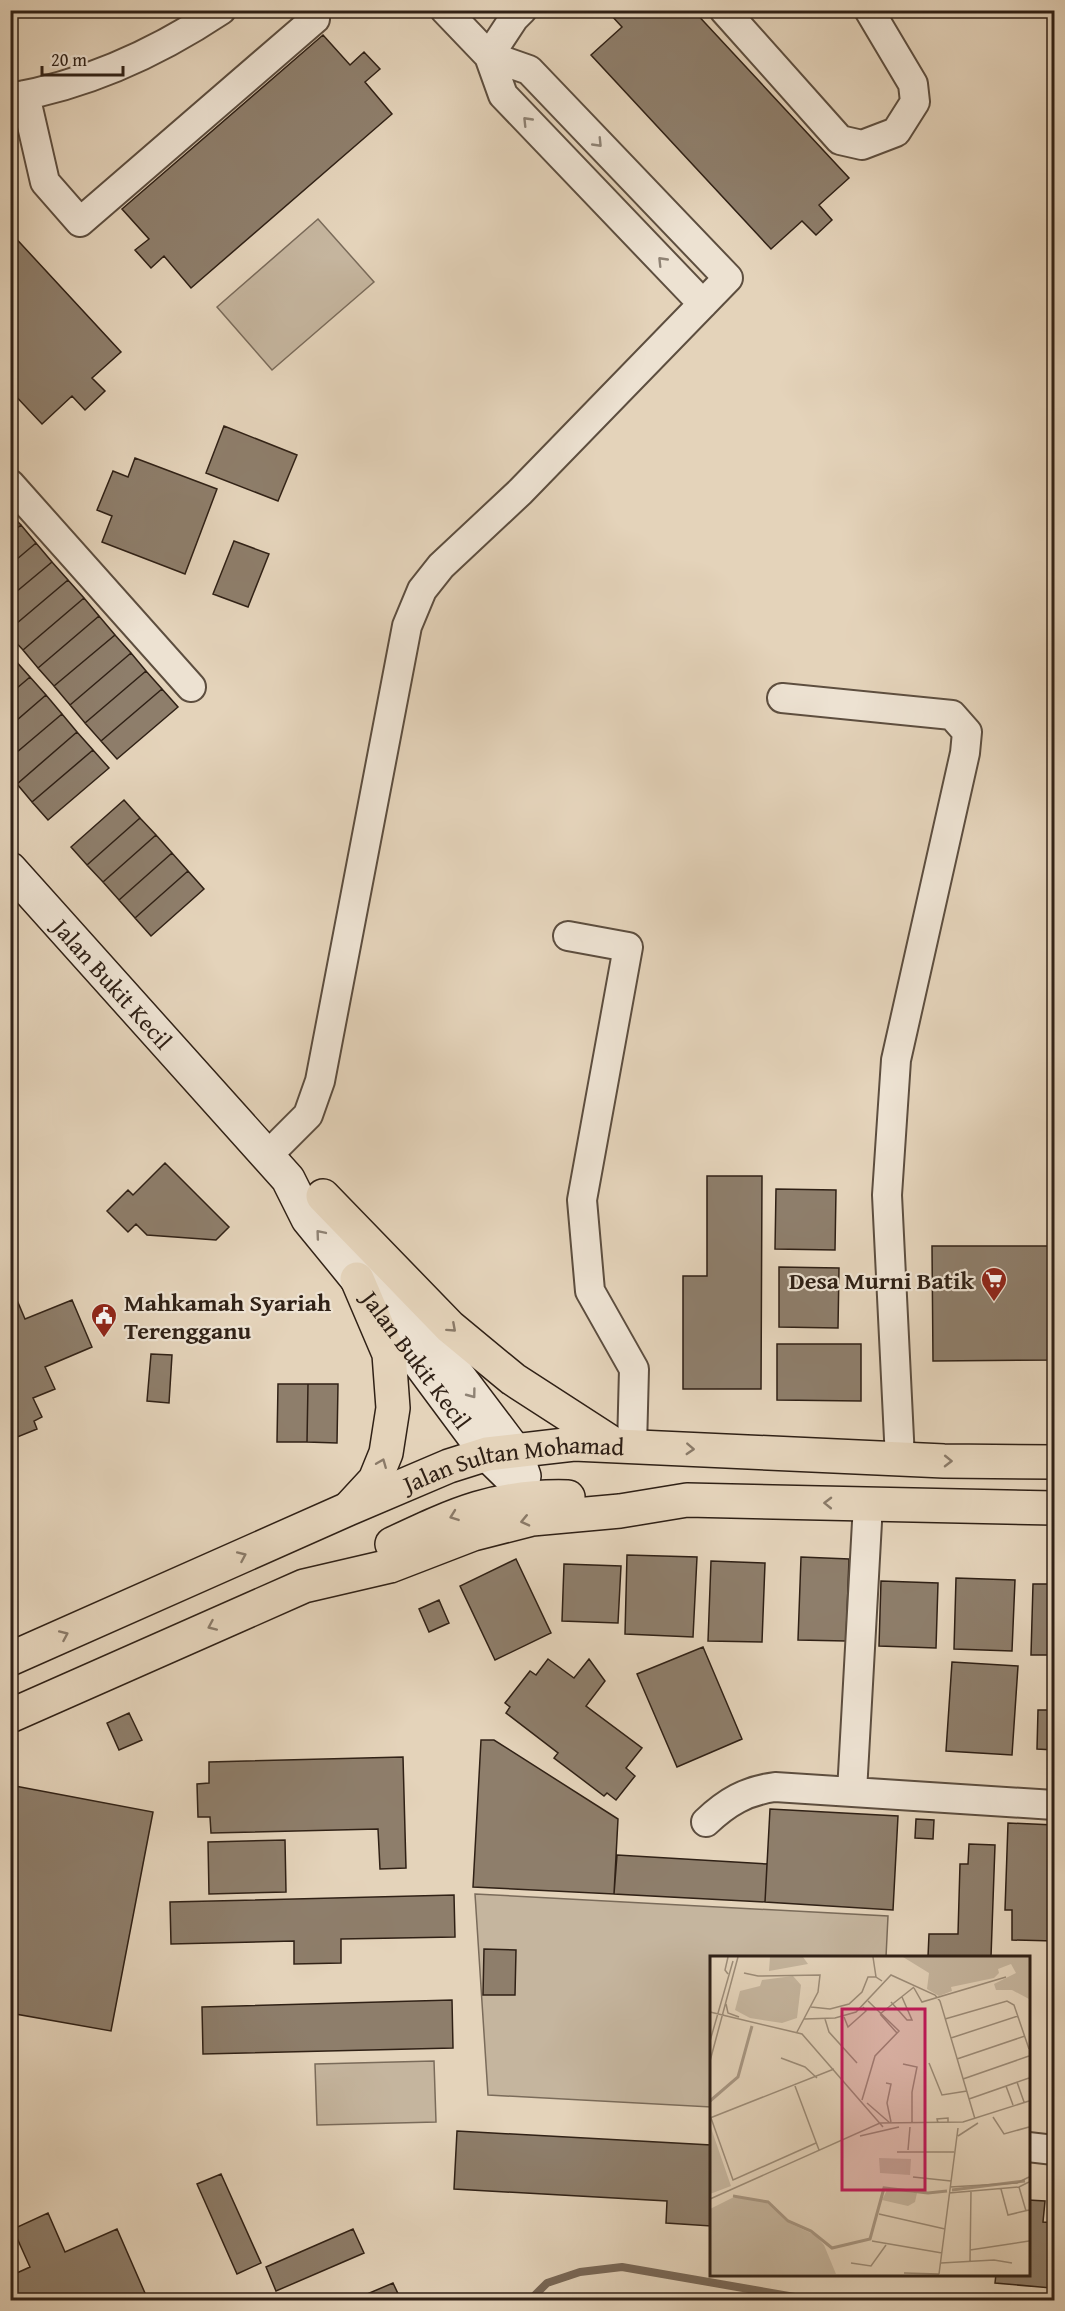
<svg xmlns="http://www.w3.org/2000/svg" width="1065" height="2311" font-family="'Gentium Book Plus',serif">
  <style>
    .green { fill: #c5b59e; stroke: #7a6b5a; stroke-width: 1.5 }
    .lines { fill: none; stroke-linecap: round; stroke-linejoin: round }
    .stream { stroke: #776757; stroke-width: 8 }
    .building { fill: #8e7e6b; stroke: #302116; stroke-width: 1.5 }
    .minor-casing { stroke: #5d4e3f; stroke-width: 32 }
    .secondary-casing { stroke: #302116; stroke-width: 36 }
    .trunk-casing { stroke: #302116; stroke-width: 36 }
    .minor { stroke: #ede2d2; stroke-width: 28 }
    .secondary { stroke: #ede2d2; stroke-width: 33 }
    .trunk { stroke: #e4d3ba; stroke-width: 33 }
    .oneway { stroke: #8e8274 }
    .oneway2 { stroke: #8a7a68 }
    .labels { text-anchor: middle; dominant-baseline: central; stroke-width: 4.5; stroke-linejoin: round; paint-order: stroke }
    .street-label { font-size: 24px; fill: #302116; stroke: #ede2d2 }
    .poi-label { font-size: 24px; font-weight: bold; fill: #302116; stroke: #ede2d2; text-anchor: end }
    .inset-river { fill: none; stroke: #a79682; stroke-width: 3 }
    .inset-road { fill: none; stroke: #9c8c78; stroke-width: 1.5 }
    .view { fill: #c2185b; fill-opacity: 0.15; stroke: #c2185b; stroke-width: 3 }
    .inset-edge { fill: none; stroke: #302116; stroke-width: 3 }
  </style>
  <rect width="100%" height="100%" fill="#e4d3ba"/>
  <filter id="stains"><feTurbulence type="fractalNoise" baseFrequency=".00333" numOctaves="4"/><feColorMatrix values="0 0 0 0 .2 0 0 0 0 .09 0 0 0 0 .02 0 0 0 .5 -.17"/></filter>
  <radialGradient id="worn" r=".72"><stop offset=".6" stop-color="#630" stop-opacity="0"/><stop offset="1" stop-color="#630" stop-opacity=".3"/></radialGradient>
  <path class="green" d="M318,219l56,63 -102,88 -55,-63z
    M475,1894l413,22 -2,41h-175v150l-223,-12z
    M434,2061l2,61 -119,3 -2,-61z"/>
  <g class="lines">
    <path class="stream" d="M530,2300l17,-17 33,-11 42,-5 190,33"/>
  </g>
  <path class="building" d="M613,10h80l156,168 -30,27 13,15 -16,15 -14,-14 -31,28 -180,-194 31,-28 -12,-13z
    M323,35l27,30 14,-13 16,17 -15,13 27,32 -201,174 -27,-32 -13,12 -16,-18 14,-11 -27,-30z
    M10,232l111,120 -29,26 13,13 -20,19 -13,-14 -30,28 -32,-34z
    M224,426l73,29 -19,46 -72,-28z
    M135,458l82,31 -32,85 -83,-32 10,-26 -15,-6 16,-39 15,6z
    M10,514l11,11 -11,9z
    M21,525l15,18 -26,22v-31z
    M234,541l35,13 -21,53 -35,-13z
    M36,543l16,19 -42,35v-32z
    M52,562l16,18 -58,49v-32z
    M68,580l16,18 -61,52 -13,-14v-7z
    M84,598l15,18 -61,52 -15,-18z
    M99,616l16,19 -61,51 -16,-18z
    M115,635l16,18 -61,52 -16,-19z
    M131,653l15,18 -61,52 -15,-18z
    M14,659l16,18 -20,17v-31z
    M146,671l16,18 -61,52 -16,-18z
    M30,677l16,18 -36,31v-32z
    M162,689l16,18 -61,52 -16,-18z
    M46,695l16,19 -52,44v-32z
    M62,714l15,18 -60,52 -7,-7v-19z
    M77,732l16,18 -61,52 -15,-18z
    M93,750l16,18 -61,52 -16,-18z
    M124,800l16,18 -53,47 -16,-18z
    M140,818l16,17 -53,47 -16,-17z
    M156,835l16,18 -53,47 -16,-18z
    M172,853l16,18 -53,47 -16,-18z
    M188,871l16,18 -53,47 -16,-18z
    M165,1163l64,64 -13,13 -69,-5 -11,-11 -8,8 -21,-21 21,-21 5,5z
    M707,1176h55l-1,213h-78v-113h24z
    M776,1189l60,1 -1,60 -60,-1z
    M932,1246h122v114l-121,1z
    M779,1267l60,1 -1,60 -59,-1z
    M14,1293l11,26 47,-19 20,47 -47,20 10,22 -22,9 9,19 -8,4 3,8 -27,11v-145z
    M777,1344h84v57l-84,-1z
    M151,1354l21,1 -3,48 -22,-2z
    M278,1384h30l-1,58h-30z
    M308,1384h30l-1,59 -30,-1z
    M627,1555l70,2 -4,80 -68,-3z
    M801,1557l48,2 -3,82 -48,-1z
    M516,1559l35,74 -56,27 -35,-74z
    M711,1561l54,2 -3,79 -54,-1z
    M564,1564l57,2 -3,57 -56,-2z
    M956,1578l59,2 -3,71 -58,-2z
    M881,1581l57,2 -2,65 -57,-2z
    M1033,1584h21v71h-23z
    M439,1600l10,23 -20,9 -10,-23z
    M703,1647l39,92 -65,28 -40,-93z
    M548,1659l26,19 15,-19 16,22 -19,25 56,42 -16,20 9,8 -19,24 -9,-7 -3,3 -50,-38 4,-5 -52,-40 4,-6 -5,-4 25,-32 6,4z
    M952,1662l66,4 -6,89 -66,-4z
    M1038,1710h16v40l-17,-1z
    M129,1713l13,27 -23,10 -12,-27z
    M481,1740h13l124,79 -4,75 -141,-7z
    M403,1757l3,111 -26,1 -2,-40 -167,4 -1,-16h-12l-1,-33 12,-1v-21z
    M15,1786l138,26 -42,219 -101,-18v-204z
    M770,1809l128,7 -5,94 -128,-8z
    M916,1819l18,1 -1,19 -18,-1z
    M1008,1823l46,2v116l-42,-1v-30h-7z
    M285,1840l1,52 -77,2 -1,-52z
    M969,1844l26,1 -4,112h-63l1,-23h29l2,-70h8z
    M617,1855l150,9 -2,38 -151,-8z
    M454,1895l1,42 -114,2v24l-47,1v-23l-123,3 -1,-42z
    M484,1949l32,1 -1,45h-32z
    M452,2000l1,48 -250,6 -1,-47z
    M457,2131l254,14v81l-45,-3 1,-22 -213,-12z
    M221,2174l40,89 -24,11 -40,-90z
    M1028,2200l17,1 -2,21 11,1 -3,65 -56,-5 1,-9h32z
    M48,2213l17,39 52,-23 31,71h-138v-24l20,-9 -17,-38z
    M353,2229l11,24 -88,38 -10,-24z
    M393,2283l8,17h-48z"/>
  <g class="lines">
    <defs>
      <path id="minor" d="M445,10l44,46 14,39 200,209
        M724,10l116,130 22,5 34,-13 19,-30 -2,-18 -44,-74
        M489,56l25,-38 8,-8
        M25,95l20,87 35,40 235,-203 -8,-9
        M10,98c76,-13 148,-46 211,-88
        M10,484l181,203
        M782,698l170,17 15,17 -2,21 -69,307 -9,135 13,264
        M568,936l60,11 -46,253 8,91 44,78 -2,78
        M267,1156l41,-41 12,-34 87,-455 15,-36 19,-24 79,-74 208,-214 -199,-208 -40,-14
        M852,1792l16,-288
        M706,1822c21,-20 40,-31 69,-35l279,18
        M1028,2147l26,3"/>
      <g id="secondary">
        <path id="s1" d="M10,869l278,310 20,40 49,60 130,175 43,42"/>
        <path d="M376,1267l139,184 9,25"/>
      </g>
      <g id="trunk">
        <path d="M323,1196l127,131 63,52 102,66"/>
        <path d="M351,1506l24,-26 11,-27 7,-45 -4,-54 -32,-75"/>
        <path d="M392,1544c64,-30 104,-49 176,-47"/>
        <path id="s2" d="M10,1659l338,-150 101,-43 38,-12 87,-10 370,17 110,1"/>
        <path d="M10,1716l294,-130 86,-20 83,-32 59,-15 88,-8 67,-11 367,8"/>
      </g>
    </defs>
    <use href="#minor" class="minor-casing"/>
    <use href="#secondary" class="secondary-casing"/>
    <use href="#trunk" class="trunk-casing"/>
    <use href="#minor" class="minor"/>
    <use href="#secondary" class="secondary"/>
    <use href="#trunk" class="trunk"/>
  </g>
  <defs><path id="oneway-chevron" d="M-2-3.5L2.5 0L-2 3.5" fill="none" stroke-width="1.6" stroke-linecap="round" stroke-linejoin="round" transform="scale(1.5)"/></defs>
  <g class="oneway">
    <use href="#oneway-chevron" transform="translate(527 121) rotate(-134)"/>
    <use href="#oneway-chevron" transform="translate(598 143) rotate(46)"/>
    <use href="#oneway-chevron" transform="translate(662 261) rotate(-134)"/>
    <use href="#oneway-chevron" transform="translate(320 1234) rotate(-130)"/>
    <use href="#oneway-chevron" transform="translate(472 1394) rotate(53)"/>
  </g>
  <g class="oneway2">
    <use href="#oneway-chevron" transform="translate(452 1328) rotate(42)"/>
    <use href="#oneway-chevron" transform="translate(690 1449) rotate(3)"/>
    <use href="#oneway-chevron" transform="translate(948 1461) rotate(1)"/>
    <use href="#oneway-chevron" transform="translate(382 1463) rotate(-68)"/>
    <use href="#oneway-chevron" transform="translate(828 1503) rotate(-179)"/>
    <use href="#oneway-chevron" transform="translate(454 1516) rotate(160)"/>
    <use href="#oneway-chevron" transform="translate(525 1521) rotate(167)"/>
    <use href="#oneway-chevron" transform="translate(242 1556) rotate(-24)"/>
    <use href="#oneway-chevron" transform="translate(212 1626) rotate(156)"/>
    <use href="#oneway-chevron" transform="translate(64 1635) rotate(-24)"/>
  </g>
  <defs>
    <symbol id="supermarket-pin" viewBox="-11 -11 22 30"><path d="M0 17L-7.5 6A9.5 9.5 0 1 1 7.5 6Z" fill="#8f2418" stroke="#ede2d2"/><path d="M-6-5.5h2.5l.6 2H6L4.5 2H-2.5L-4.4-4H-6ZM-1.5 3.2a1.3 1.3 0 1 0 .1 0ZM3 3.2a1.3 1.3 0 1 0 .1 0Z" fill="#fff"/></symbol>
    <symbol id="civic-pin" viewBox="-11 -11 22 30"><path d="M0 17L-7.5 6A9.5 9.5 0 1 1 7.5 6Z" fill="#8f2418" stroke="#ede2d2"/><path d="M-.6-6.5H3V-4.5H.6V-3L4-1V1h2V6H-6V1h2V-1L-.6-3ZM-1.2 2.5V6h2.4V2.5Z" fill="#fff"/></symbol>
  </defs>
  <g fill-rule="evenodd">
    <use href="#supermarket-pin" x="979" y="1265" width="30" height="40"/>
    <use href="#civic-pin" x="89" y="1301" width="30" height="40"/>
  </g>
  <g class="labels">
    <g class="street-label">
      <text stroke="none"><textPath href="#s1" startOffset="154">Jalan Bukit Kecil</textPath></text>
      <text stroke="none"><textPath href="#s1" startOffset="639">Jalan Bukit Kecil</textPath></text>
      <text stroke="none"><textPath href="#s2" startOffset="544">Jalan Sultan Mohamad</textPath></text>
    </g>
    <g class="poi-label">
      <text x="974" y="1280">Desa Murni Batik</text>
      <text x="124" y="1302" text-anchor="start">Mahkamah Syariah<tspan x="124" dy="28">Terengganu</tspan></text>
    </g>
  </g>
  <g transform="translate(710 1956)">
    <rect width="320" height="320" fill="#e4d3ba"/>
    <path d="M60,1h33l5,7 -39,7zM193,1h126v42l-17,-9h-16l-2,-6 22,-11 -5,-9 -13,5 1,4 -5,5 -43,9 1,4 -13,5 -12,-7 2,-16zM83,20l8,9 -4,33 -15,5 -32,-5 -15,-8 5,-19 20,-5 2,-6zM0,169l21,61 -21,8zM169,202l32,1 -1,16 -30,-2zM177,234l30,3 -2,9 -7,4 -26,-6zM34,241l23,6 20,19 28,13 9,10 12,29h-126v-65l22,-11z" fill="#c5b59e"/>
    <path class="inset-river" d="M0,145l28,-24 14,-51M242,234l73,-9M23,240l35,6 20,19 23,10 21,17 38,-9 14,-51 44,5 19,-2"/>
    <path class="inset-road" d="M18,1l-3,13 3,4M163,1l3,20 6,4M34,17l14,3 62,-1 -2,17 -21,40M204,32l8,14 84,-25M181,46l16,18h5l-10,-23M16,48l2,9 11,4M101,51l19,2 19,-5 13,-12 6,-15h8M0,56l92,22 81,93M170,58l34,-27M170,58l17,19M134,61l4,10 18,-16 -3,-4M94,63l31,-1 21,-6 35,-37 44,20 5,6 35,118M115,63l4,13 28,31M235,63l62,-18 7,4 15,44M241,82l67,-22M0,85l23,-80M71,102l24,9 12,11M247,103l68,-23M0,105l28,-104M219,107l13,32 25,-4M193,108l14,3 -5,25v31M253,123l66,-23M307,126l7,20M176,127l5,1 -4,19 4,19M85,130l24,64M296,130l7,19M259,143l60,-21M152,144l13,-44 24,-25 -31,-30M157,147l23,20M283,161l11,17 25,-7M0,162l124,-49M1,162l22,62 83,-37M228,167l-1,-4 11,-1v5M150,180l39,-9M248,180l20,-13M198,194l2,-23M187,196h57M203,221l38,4M240,231l67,-4 12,-6M309,231l7,24M291,233l7,26 21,-5M239,237l70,-6 10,-5M0,243l170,-76 83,-1 66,-21M169,258l66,15M162,285l70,12M260,294l59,-9M260,306l1,-71M141,307l20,3 15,-21M231,307l53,-3 18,3M194,317l35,1M229,318l19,-146"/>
    <path class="view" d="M132,53h83v181h-83z"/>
    <rect width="320" height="320" class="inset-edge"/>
  </g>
  <rect width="1065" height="2311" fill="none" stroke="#e4d3ba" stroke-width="36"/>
  <rect x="12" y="12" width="1041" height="2287" fill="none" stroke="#302116" stroke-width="3"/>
  <rect x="18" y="18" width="1029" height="2275" fill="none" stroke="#302116" stroke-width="1.5"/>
  <path d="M42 66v9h81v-9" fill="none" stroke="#302116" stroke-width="3"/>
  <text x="51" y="66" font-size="18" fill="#302116" stroke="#ede2d2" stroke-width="4.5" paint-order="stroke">20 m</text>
  <rect width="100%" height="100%" filter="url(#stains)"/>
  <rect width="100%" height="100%" fill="url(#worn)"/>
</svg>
